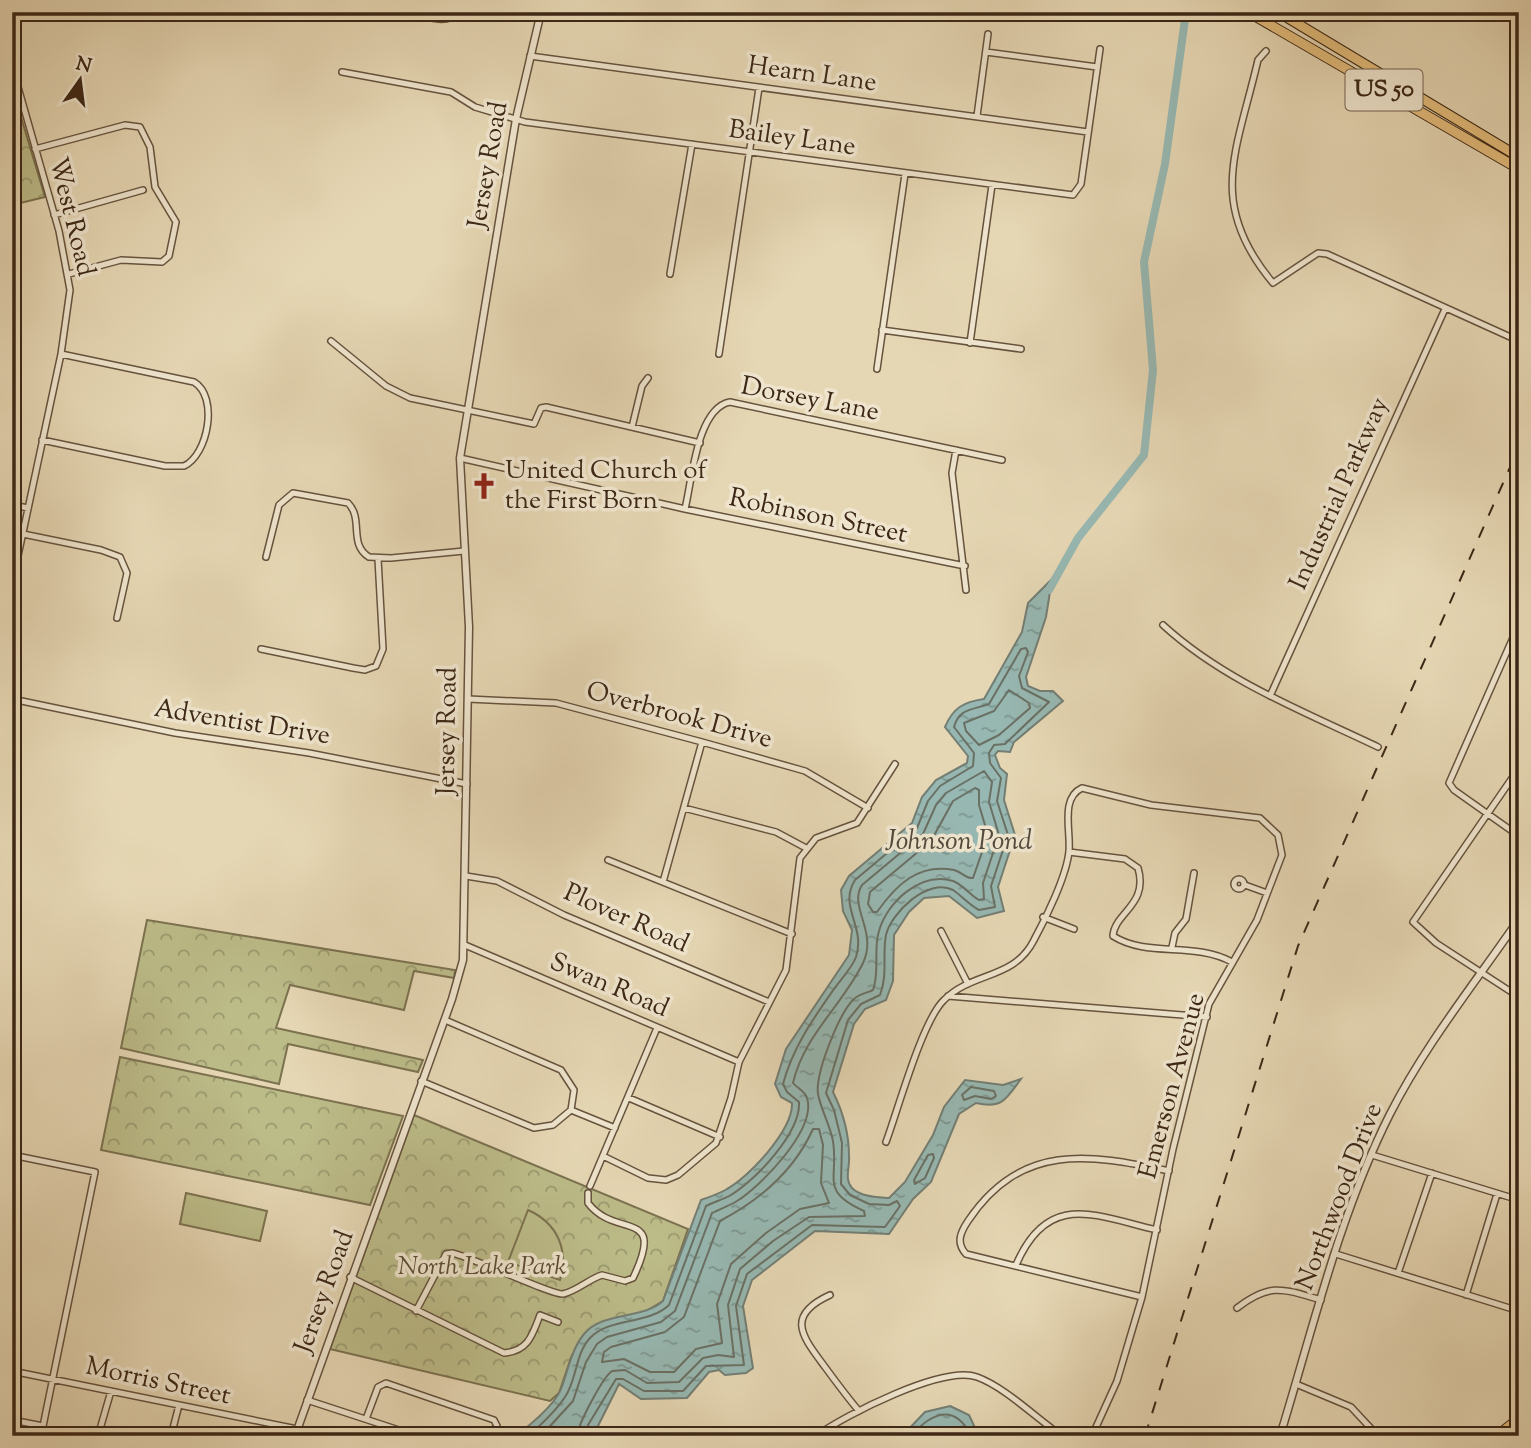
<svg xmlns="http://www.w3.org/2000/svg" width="1531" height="1448" font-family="'Sorts Mill Goudy',serif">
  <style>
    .park { fill: url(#park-crowns); stroke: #7c7250; stroke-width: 2 }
    .pitch { fill: #bcbc89; stroke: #7c7250; stroke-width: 2 }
    .water { fill: url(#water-ripples); stroke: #737e74; stroke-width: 2 }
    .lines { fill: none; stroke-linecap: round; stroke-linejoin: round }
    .shore { stroke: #6a7064; stroke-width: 2 }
    .river { stroke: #97b8b2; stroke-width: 8 }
    .minor-casing { stroke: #66533e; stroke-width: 8 }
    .tertiary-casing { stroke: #66533e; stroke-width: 9 }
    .primary-casing { stroke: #3c2716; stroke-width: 10 }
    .motorway-casing { stroke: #3c2716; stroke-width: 11 }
    .minor { stroke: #efe5ce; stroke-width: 5 }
    .tertiary { stroke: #efe5ce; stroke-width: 6 }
    .primary { stroke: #e3bc7a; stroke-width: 8 }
    .motorway { stroke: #e3bc7a; stroke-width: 9 }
    .rail { stroke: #3c2716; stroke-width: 2; stroke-dasharray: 12 12; stroke-linecap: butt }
    .labels { text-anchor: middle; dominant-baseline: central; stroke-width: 7; stroke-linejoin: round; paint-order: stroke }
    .shield { fill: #efe5ce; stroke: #72604d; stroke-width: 2 }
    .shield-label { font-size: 24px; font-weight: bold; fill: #3c2716 }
    .street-label { font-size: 26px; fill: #3c2716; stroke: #efe5ce }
    .poi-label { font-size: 26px; fill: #3c2716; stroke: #efe5ce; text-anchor: start }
    .park-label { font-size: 26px; font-style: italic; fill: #5c4c33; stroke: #efe5ce }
    .water-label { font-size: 28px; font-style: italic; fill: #534b3d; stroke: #efe5ce }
  </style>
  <defs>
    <pattern id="park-crowns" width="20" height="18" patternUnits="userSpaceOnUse" patternTransform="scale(1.75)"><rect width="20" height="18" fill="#bcbc89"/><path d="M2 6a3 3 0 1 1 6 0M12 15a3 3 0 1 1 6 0" fill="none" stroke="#9a996f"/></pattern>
    <pattern id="water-ripples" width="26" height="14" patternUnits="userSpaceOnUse" patternTransform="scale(1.75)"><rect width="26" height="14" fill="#97b8b2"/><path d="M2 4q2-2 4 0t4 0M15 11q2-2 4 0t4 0" fill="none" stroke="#7c9690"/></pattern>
  </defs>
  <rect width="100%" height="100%" fill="#e6d7b4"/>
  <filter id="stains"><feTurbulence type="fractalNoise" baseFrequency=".00286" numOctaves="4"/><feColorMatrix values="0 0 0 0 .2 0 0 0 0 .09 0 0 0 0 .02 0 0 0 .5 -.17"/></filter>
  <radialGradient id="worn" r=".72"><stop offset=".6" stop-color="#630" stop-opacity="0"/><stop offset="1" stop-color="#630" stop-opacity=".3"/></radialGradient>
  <path class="park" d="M18,107l27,90 -33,8v-96z
    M147,920l308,50 -1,8 -40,-7 -10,39 -114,-25 -14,43 147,32 -5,12 -130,-28 -9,40 -158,-36z
    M120,1057l283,59 -33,89 -269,-55z
    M414,1115l274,114 -25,72 -91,54 -13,38 -9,8 -220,-52z"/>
  <path class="pitch" d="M186,1193l81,18 -7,30 -80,-17z
    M528,1210c29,13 41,39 32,70l-52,-18z"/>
  <path class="water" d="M1052,579l-6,38 -20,60 2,9 12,5h13l10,10 -49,41 -4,10 -12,-1 -3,4 5,13 7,6 -3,26 11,35 -17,52 6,24 -27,7 -28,-22 -25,2 -15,14 -15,23 -1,46 -7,19 -21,9 -11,15 -21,68c10,20 16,42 16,64 1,12 -5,23 3,32 9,9 25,9 37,10l16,-16 28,-47 11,-28 21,-27 38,5 18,-6c-15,20 -18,30 -45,24l-17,11 -28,68 -18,17 -24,35 -74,-3 -63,49 -9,26 10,62 -7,5 -21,2 -6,-5 -10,2 -22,26 -46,1 -22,-15 -26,52h-77c14,-11 39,-32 45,-47 7,-18 10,-39 23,-55 19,-23 58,-14 79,-33l38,-101c8,-3 18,-6 26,-11 22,-12 66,-59 65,-86l-11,-6 -6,-13 11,-35 63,-94 3,-25 -9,-19 -2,-21 8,-14 63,-53 10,-26 14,-17 31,-17 1,-7 -23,-29c8,-19 18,-25 39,-28l38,-67 6,-29z
    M950,1406l19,9 10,21h-77l23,-24z"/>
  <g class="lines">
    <path class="shore" d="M1009,690l20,13 1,5 -31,27 -20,10 -13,-14 -2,-8 30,-12z
      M975,788l4,2v15l9,30 -15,43c-7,1 -11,-6 -19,-8 -36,-7 -58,15 -77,42h-4l-5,-8 2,-12 61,-51 22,-40z
      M971,1087l23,4 2,5 -5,3 -16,-3 -11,4 -2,-5z
      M813,1129h6l4,16 -2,38 8,20 -29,6 -34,24 -35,31 -14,40 5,39 -26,6 -22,23h-24l-26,-13 -22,3 2,-10 7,-5 54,-15 19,-15 36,-96c40,-21 74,-50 93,-92z
      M933,1154l1,4 -9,20 -10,6 -1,-4 14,-25z
      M528,1436c14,-12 27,-24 37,-39 12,-17 10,-43 25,-59 20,-21 58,-13 79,-33l37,-99c8,-4 18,-7 25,-11 25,-15 70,-63 68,-93l-12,-10 -4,-8c10,-37 30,-65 51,-95 7,-10 18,-21 22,-32 10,-31 -18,-50 -1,-77l62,-52 11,-27 12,-15 33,-20 1,-13 -20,-26c5,-19 19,-17 35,-23l32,-55 5,-1 2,4 -9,24 3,12 27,14 -44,42 -11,1 -5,8 1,10 11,15 -4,23 11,34 -17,51 4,21 -16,3c-10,-5 -17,-14 -26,-20 -25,-13 -62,23 -67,45 -4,21 2,40 -6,60l-19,9 -13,16 -22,73 8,17 8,33 -1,41 9,11 19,9 20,1 8,-4 3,5 -15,21 -73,-2 -65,49 -11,32 8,59 -38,1 -23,25h-39l-21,-12h-7l-28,46 -2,11
      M541,1436l32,-35 13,-39 11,-18 10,-7 54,-15 14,-11 37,-98c8,-4 17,-7 25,-12 24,-15 80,-72 70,-103 -2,-7 -10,-10 -14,-15 11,-48 49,-77 70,-120 15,-32 -15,-56 -1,-78l61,-51 13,-29 10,-12 38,-22 8,11 -3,20 10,33 -16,48 1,16 -5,1c-9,-5 -17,-16 -26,-19 -32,-10 -66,21 -74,50 -6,19 1,40 -6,59 -6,3 -14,4 -19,9 -15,14 -39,75 -36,95 2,13 12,31 15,47 6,38 -14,50 31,70l1,5 -56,1 -36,24 -33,28 -12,36 6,52 -16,-2 -15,3 -24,24 -32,1 -22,-13 -13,1c-9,6 -34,53 -35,65
      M911,1436c21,-24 44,-33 60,0"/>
    <path class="river" d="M1049,590l29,-52 66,-83 9,-85 -9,-108 21,-98 21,-152"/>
    <defs>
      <path id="minor" d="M415,12c15,7 32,12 45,0
        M1266,51l-8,9c-21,91 -52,143 15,223l45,-30 9,1 192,87
        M986,52l111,15
        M530,56l558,76
        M12,66l47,165 11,59 -9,64 -49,230
        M342,72l109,20 24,15 50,15 548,73 8,-11 19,-135
        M977,116l11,-82
        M35,149l90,-24 15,2 10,20 5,40 21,35 -7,34 -7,6 -41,-2 -52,14
        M54,215l89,-25
        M670,274l22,-130
        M882,330l139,19
        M331,341l55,45 24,12 124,26 7,-16 5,-1 154,36
        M970,343l22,-158
        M12,344l3,8 -3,15
        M719,354l40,-266
        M877,369l28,-195
        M632,427l10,-41 6,-8
        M42,440l123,26h19c24,-11 35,-69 10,-84l-133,-28
        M956,450l-4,23 14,117
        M460,458l225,51 280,57
        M12,505l16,3
        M685,509c7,-29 12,-101 45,-107l272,58
        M23,534l78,16 19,7 7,16 -10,45
        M266,557l13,-52 14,-12 55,10c16,16 0,41 21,54l22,1 73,-7
        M1519,624l-70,159 5,7 65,46
        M1163,625c61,56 142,87 215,122
        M261,649l92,19 12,2 11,-4 7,-17 -5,-90
        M1270,696l175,-387
        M12,699l163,34 134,20 158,31
        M468,699l88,4 146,39 103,29 63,37
        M1519,768l-106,154 23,21 83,54
        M684,808l92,24 30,16
        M1069,852l56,7 13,9c11,37 -24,45 -25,68 35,22 80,5 119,26
        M608,860l184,74
        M466,876l31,5 67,34 205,87
        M1234 884a5 5 0 1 1 10 0a5 5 0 1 1-10 0Z
        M663,882l39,-140
        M1245,885l22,8
        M1043,917l31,12
        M941,931l27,53
        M465,945l274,117
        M1172,947l3,-14 11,-14 8,-46
        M948,996l259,21
        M445,1020l116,50 13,20 -3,20
        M421,1081l113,47 19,-3 18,-15
        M629,1098l91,39
        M571,1110l44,18
        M886,1142c12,-32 36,-121 58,-142 29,-29 70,-20 90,-60 12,-22 33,-65 35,-89 2,-20 -9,-53 13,-63l69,17 109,13 18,17 4,20 -25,65 -48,84 -36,145 -31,148 -25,84 -25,55
        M12,1155l83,17 -54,264
        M1372,1155l147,45
        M603,1156l45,22 18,2 12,-5 38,-32 15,-45 8,-36 47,-92 14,-112 16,-20 41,-15 38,-59
        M590,1186l67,-158
        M1336,1254l183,57
        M1016,1265c32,-75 80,-49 141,-35
        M1398,1273l34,-100
        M350,1277l154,76c24,-2 28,-17 36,-38l18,7
        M830,1295c-46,21 -27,42 -5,72 11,15 22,30 34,44
        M1466,1295l31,-101
        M1142,1297l-176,-43c-10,-11 -6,-21 2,-33 53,-79 121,-67 201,-50
        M1237,1308c34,-26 46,-19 84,-8
        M416,1311l30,-57 6,-1c20,4 102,43 111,41 14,-3 26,-15 39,-19l23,6 8,-3c34,-71 -17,-38 -45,-75v-10
        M12,1371l285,58
        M1296,1384l55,23 27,29
        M307,1400l110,36
        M366,1419l12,-32 8,-4 108,37 3,6 -9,10
        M12,1420l31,6
        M98,1436l13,-45
        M171,1436l8,-31
        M816,1436c29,-21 127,-71 161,-59 28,10 60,42 85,59"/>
      <path id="tertiary" d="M295,1436l157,-437 11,-39 6,-333 -9,-169 56,-339 25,-107
        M1280,1436c33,-107 59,-221 110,-322 35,-69 85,-131 129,-195"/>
      <path id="primary" d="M1496,1436l23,-18"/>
      <path id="motorway" d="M1248,12l271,157
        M1278,12l241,145"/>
    </defs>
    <use href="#minor" class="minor-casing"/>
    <use href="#tertiary" class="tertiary-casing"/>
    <use href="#primary" class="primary-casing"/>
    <use href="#motorway" class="motorway-casing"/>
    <use href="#minor" class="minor"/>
    <use href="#tertiary" class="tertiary"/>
    <use href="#primary" class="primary"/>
    <use href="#motorway" class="motorway"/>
    <path class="rail" d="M1145,1436l153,-490 221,-499"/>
  </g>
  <defs>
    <symbol id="church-bare" viewBox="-9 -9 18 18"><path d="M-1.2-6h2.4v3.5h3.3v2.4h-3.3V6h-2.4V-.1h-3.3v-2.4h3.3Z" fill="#8f2418" stroke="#efe5ce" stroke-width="2.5" paint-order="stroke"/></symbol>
  </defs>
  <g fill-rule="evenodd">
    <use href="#church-bare" x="465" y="467" width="38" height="38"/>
  </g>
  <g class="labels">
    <rect class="shield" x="1345.5" y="69.5" width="77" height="41" rx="5"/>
    <g class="shield-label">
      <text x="1384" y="90">US 50</text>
    </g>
    <g class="street-label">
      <text transform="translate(812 75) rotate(8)">Hearn Lane</text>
      <text transform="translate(792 139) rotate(8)">Bailey Lane</text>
      <text transform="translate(489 165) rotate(-80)">Jersey Road</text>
      <text transform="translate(71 217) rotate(76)">West Road</text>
      <text transform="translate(810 400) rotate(11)">Dorsey Lane</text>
      <text transform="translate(1340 494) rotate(-66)">Industrial Parkway</text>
      <text transform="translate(818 517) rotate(12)">Robinson Street</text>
      <text transform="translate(679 716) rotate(15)">Overbrook Drive</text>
      <text transform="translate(242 723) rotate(9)">Adventist Drive</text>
      <text transform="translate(448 731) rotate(-89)">Jersey Road</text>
      <text transform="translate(626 919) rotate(24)">Plover Road</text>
      <text transform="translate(609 986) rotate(23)">Swan Road</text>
      <text transform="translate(1173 1086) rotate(-75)">Emerson Avenue</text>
      <text transform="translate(1340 1197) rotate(-69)">Northwood Drive</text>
      <text transform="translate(325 1292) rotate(-70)">Jersey Road</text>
      <text transform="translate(158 1382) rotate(12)">Morris Street</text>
    </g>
    <g class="poi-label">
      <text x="505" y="471">United Church of<tspan x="505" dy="30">the First Born</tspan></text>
    </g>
    <g class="park-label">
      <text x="482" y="1267">North Lake Park</text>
    </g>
    <g class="water-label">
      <text x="959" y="842">Johnson Pond</text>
    </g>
  </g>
  <rect width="1531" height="1448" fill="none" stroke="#e6d7b4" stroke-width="42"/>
  <rect x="14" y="14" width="1503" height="1420" fill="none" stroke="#3c2716" stroke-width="3.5"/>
  <rect x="21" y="21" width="1489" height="1406" fill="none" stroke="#3c2716" stroke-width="2"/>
  <g transform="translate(80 80) rotate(14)" stroke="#efe5ce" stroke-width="5" paint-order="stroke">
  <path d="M0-5L12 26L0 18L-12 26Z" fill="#3c2716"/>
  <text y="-10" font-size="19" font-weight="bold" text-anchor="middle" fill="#3c2716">N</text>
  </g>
  <rect width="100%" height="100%" filter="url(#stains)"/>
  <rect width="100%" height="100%" fill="url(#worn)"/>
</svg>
